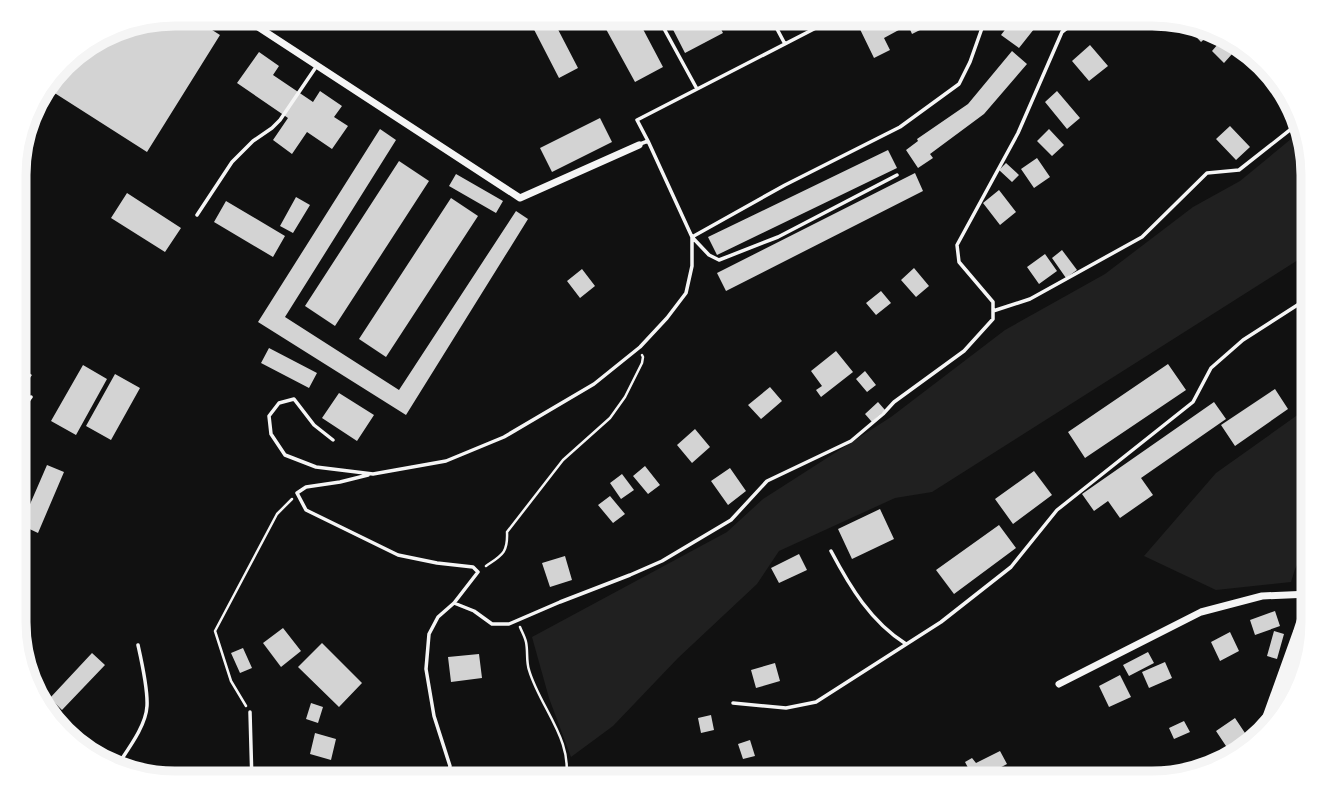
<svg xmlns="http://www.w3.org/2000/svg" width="1327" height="797" font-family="'Alegreya Sans',sans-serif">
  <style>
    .green { fill: #202020 }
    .building { fill: #d3d3d3 }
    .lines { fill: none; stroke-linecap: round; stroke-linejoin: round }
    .path { stroke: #f5f5f5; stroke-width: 2.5 }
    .service { stroke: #f5f5f5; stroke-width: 3.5 }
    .minor { stroke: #f5f5f5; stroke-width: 7 }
    .secondary { stroke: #f5f5f5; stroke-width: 10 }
    .rim { fill: none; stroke: #f5f5f5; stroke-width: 9 }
  </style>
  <rect width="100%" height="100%" fill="#111"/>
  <path class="green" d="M1302,130l11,34v83l-4,6 -377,239 -37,6 -116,53 -22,33 -79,74 -65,68 -42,31 -22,-59 -17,-61 195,-105 36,-33 128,-82 114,-87 100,-56 88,-67 47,-26z
    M1313,404v130l-18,35 -4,13 -75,8 -72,-34 72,-83z"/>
  <path class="building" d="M175,14h12l33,21 -73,117 -94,-60 30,-46 31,-20z
    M526,14h24l28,54 -19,10z
    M612,14h23l28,53 -28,15 -34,-62z
    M665,14h48l10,19 -38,20z
    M870,14h47l7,14 -12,6 -4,-9 -24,13 6,12 -16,8 -18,-37z
    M1017,14h8l13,10 -19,24 -18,-13z
    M1183,23l21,7 8,2 -11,10z
    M1225,36l10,3 6,5 -17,19 -12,-12z
    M1090,45l18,21 -19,15 -17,-20z
    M1012,51l15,13 -43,50 -54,40 3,4 -15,10 -12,-18 12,-9 -1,-2 51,-35z
    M259,52l20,14 -6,9 40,27 7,-11 22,15 -8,11 14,9 -16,23 -25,-17 -15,22 -19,-14 15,-22 -51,-35z
    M1057,91l23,27 -13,11 -22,-27z
    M600,118l12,24 -60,30 -12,-24z
    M1230,126l20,21 -14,13 -20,-21z
    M380,129l16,11 -111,177 114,73 117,-179 12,8 -122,196 -148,-93z
    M1049,129l15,16 -12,11 -15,-15z
    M888,150l9,18 -180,87 -9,-18z
    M1037,158l13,19 -16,11 -13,-19z
    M399,161l30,20 -94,145 -30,-20z
    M1006,163l13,12 -7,7 -13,-12z
    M915,173l8,18 -197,100 -9,-18z
    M456,174l47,27 -7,12 -47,-27z
    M999,190l17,22 -16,13 -17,-22z
    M127,193l54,35 -16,24 -54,-34z
    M296,197l14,8 -17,28 -13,-7z
    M451,198l27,18 -92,141 -27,-18z
    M226,201l59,35 -12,21 -59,-35z
    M1062,250l15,20 -11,8 -14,-20z
    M1045,254l12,17 -18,13 -12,-17z
    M914,268l15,18 -13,11 -15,-17z
    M582,269l13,17 -15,12 -13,-17z
    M881,291l10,12 -15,12 -10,-12z
    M15,308l11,8 -11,16z
    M269,348l48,25 -8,15 -48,-25z
    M836,351l17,21 -32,25 -5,-7 6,-4 -11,-15z
    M15,363l17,12 -17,24z
    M1168,364l18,26 -101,68 -17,-26z
    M83,365l24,14 -31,56 -25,-14z
    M865,371l11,14 -9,7 -11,-13z
    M115,374l25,14 -29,52 -25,-14z
    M770,387l12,14 -21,18 -13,-14z
    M1275,389l13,20 -53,37 -14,-21z
    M339,393l35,22 -17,26 -35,-23z
    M878,402l7,8 -13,12 -7,-8z
    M1214,402l12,17 -85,59 12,17 -33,23 -12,-17 -14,10 -12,-17z
    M695,429l15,18 -18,16 -15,-18z
    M47,465l17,7 -26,61 -17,-8z
    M645,466l15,19 -12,9 -15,-18z
    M730,468l16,23 -18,14 -17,-24z
    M1034,471l18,24 -39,29 -18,-25z
    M622,474l12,16 -13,9 -11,-16z
    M610,496l15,18 -12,9 -15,-18z
    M880,509l14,30 -42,20 -14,-30z
    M999,525l17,23 -62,46 -18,-24z
    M799,554l8,16 -28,13 -8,-15z
    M565,556l7,24 -22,7 -8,-24z
    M15,565l11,5 -11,24z
    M1275,611l5,15 -25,9 -5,-15z
    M283,628l18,23 -20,16 -18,-24z
    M1274,631l10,3 -7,25 -10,-3z
    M1230,632l9,19 -19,10 -9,-19z
    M322,643l40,40 -23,24 -41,-40z
    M243,648l9,20 -12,5 -9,-20z
    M1148,652l6,11 -25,13 -6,-11z
    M92,653l13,12 -43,45 -12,-12z
    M479,654l3,24 -31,4 -3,-25z
    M1165,662l7,16 -23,10 -7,-16z
    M775,663l5,18 -24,7 -5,-18z
    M1120,675l11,22 -22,10 -10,-21z
    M311,703l12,4 -5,16 -12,-4z
    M711,715l3,15 -13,3 -3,-15z
    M1235,718l14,21 -19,13 -14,-21z
    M1184,721l6,11 -16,7 -5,-11z
    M315,733l21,6 -5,21 -21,-6z
    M750,740l5,16 -12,3 -5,-15z
    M1000,751l7,13 -32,17 -10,-19 7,-4 4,5z
    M461,768l26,10 -2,5h-29z"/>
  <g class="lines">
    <path class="path" d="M486,566c16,-11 22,-13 21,-34l56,-72 47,-42 15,-21 17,-34 1,-6 -1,-2
      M520,627c2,5 5,10 6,15 2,9 0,19 3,28 11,38 46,71 36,113
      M246,706l-15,-25 -16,-50 62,-117 15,-15"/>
    <path class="service" d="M656,14l41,75
      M769,14l16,30
      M648,141l-11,-21 206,-106
      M897,175l-119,62 -59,23 -10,-5 -17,-18 93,-52 115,-58 59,-43 11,-22 17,-48
      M197,215l35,-53 21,-21 19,-13 8,-8 36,-53
      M993,311l37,-12 112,-62 65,-64 32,-3 61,-48
      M15,419l16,-22
      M333,440l-19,-15 -20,-26 -15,4 -10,13 2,18 14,21 31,12 57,7 73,-13 58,-24 90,-53 46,-37 27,-29 19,-25 6,-27v-29l-44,-96 -8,3
      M368,475l-28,7 -34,5 -9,6 9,17 92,45 39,8 36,4 5,5 -24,31 -16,14 -9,17 -3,35 8,47 16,50 -5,17
      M831,551c19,36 40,71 75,93
      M454,603l20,8 18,13h17l51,-22 70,-27 32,-14 69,-41 36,-39 84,-40 32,-27 11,-12 70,-51 29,-32v-17l-34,-40 -2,-17 61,-112 44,-101 23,-18
      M733,703l53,5 30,-6 125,-80 70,-55 46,-57 136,-108 18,-34 32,-28 70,-45
      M250,712l2,71
      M117,766c11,-17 29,-40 30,-60 1,-17 -5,-43 -9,-61"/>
    <path class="minor" d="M238,14l282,184 119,-53
      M1298,632l13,4
      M1059,684l142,-72 61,-16 48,-2"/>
    <path class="secondary" d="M1261,735l37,-103 15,-46"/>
  </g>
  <path d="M0 0H1327V797H0ZM175 26H1152A149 149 0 0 1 1301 175V622A149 149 0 0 1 1152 771H175A149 149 0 0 1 26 622V175A149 149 0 0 1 175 26Z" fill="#fff" fill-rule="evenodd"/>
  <path class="rim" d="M175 26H1152A149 149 0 0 1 1301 175V622A149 149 0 0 1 1152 771H175A149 149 0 0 1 26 622V175A149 149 0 0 1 175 26Z"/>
</svg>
